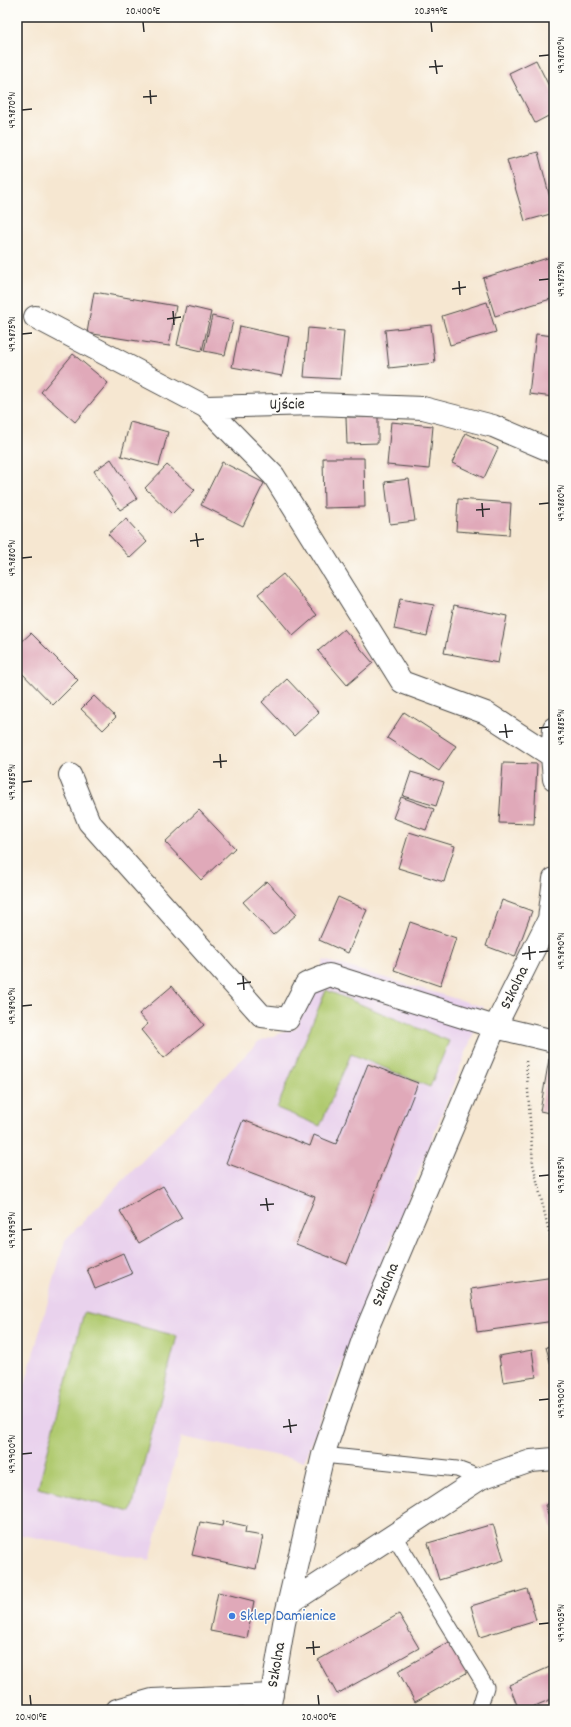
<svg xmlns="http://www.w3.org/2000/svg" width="571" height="1727" font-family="Dekko,sans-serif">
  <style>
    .built { fill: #e9d2ed }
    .green { fill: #b0ca6f; stroke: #6e7a4d }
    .building { fill: #e0a9b9 }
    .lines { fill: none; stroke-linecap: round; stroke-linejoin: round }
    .service-casing { stroke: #494744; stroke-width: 17 }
    .minor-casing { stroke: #494744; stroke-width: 24 }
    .path { stroke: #494744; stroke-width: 2.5; stroke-dasharray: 1 3; stroke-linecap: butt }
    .service { stroke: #fff; stroke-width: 15 }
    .minor { stroke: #fff; stroke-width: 22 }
    .ticks { fill: none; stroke: #2b2b2b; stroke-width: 1.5 }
    .shop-dot { fill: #3f7fe0; stroke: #fdfcf7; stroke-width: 1.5 }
    .labels { text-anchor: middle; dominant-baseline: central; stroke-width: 3; stroke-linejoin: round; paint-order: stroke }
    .street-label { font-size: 16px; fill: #2b2b2b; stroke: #fdfcf7 }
    .shop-label { font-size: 16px; fill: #366cbe; stroke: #fdfcf7; text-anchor: start }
    .neatline { fill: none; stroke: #2b2b2b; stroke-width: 1.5 }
    .ticks-label { font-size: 10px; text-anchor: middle; fill: #2b2b2b }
  </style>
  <rect width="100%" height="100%" fill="#fdfcf7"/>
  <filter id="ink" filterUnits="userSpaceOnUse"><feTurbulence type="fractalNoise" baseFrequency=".025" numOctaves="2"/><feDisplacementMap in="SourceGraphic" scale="8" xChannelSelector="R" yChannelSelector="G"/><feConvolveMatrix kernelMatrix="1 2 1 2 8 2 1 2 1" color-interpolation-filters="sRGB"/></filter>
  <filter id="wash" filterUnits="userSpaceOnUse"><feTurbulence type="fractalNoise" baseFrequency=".012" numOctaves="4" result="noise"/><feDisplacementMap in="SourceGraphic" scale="16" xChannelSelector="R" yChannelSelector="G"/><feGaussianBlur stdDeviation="0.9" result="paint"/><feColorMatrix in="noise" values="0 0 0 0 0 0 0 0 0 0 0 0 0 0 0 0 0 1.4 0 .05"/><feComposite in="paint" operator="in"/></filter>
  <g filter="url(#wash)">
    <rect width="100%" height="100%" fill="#f6e7d1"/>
    <path class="built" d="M324,960l160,47 -180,454 -123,-24 -31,123 -133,-26v-121l48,-173 194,-199 37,-13z"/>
    <path class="green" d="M326,990l123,51 -19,46 -79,-33 -31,72 -43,-18z
      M84,1312l93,24 -46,176 -93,-24z"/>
    <g id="blocks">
      <path class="building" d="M536,60l18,36v17l-19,10 -26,-50z
        M538,152l16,61 -29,8 -18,-61z
        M554,256v42l-59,18 -12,-38z
        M94,292l82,14 -7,40 -82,-13z
        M487,302l9,30 -46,13 -8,-29z
        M186,306l25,6 -9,39 -25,-6z
        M212,316l21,5 -8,34 -21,-4z
        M431,325l4,38 -46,5 -4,-38z
        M240,326l49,11 -7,39 -50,-9z
        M308,328l36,3 -4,48 -36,-2z
        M536,334l18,2v61l-25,-3z
        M73,354l35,29 -33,39 -34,-30z
        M346,417h32v26l-31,1z
        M130,422l38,10 -9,34 -38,-10z
        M391,422l42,4 -4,43 -42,-4z
        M466,433l32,15 -14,30 -32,-15z
        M323,458h41l1,49 -41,1z
        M111,459l26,40 -17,11 -26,-39z
        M222,462l42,21 -21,43 -42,-21z
        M167,465l28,25 -23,24 -27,-26z
        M409,479l6,42 -25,3 -5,-42z
        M458,499l53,4 -2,32 -53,-4z
        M126,519l21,23 -17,16 -22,-24z
        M283,574l34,41 -24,21 -35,-42z
        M400,599l34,6 -7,31 -33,-7z
        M454,605l53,11 -9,47 -54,-10z
        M344,629l29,34 -26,22 -29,-34z
        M31,633l47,47 -25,25 -36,-37v-22z
        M287,679l32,34 -25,23 -32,-34z
        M94,696l22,21 -13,13 -22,-21z
        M404,712l52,34 -17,25 -52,-33z
        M503,763l34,1 -3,60 -35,-1z
        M411,772l33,10 -8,24 -33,-10z
        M401,797l33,12 -8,21 -33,-12z
        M199,810l36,38 -34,32 -36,-38z
        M409,832l46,14 -11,36 -46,-14z
        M267,881l30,33 -24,21 -30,-33z
        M338,897l29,13 -19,43 -29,-13z
        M502,900l30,11 -17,46 -29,-11z
        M410,922l46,16 -16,48 -46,-16z
        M172,986l32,39 -40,33 -23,-28 7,-6 -9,-10z
        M549,1059l5,1v54l-14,-3z
        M368,1064l50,19 -71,181 -51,-20 19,-47 -89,-34 17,-43 67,26 4,-11 22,9z
        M163,1186l19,32 -43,25 -19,-32z
        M123,1253l9,21 -37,15 -8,-20z
        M554,1277v44l-77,11 -6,-43z
        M554,1345v28h-1l-7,-26z
        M532,1350l4,27 -33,5 -4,-26z
        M554,1502v30l-9,-27z
        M223,1521l23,5 -1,7 18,3 -7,33 -64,-14 8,-33 22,4z
        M493,1524l11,36 -65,20 -11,-37z
        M527,1589l9,31 -56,17 -9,-31z
        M218,1592l36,9 -7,37 -37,-7z
        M399,1614l20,34 -82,46 -19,-34z
        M451,1641l17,31 -53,30 -17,-31z
        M552,1666l2,5v27l-29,12h-6l-10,-25z"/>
    </g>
  </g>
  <g filter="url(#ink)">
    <use href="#blocks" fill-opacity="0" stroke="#494744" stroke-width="1"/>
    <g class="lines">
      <defs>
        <path id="service" d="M323,1455l134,14 24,9
          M394,1536l92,151 -7,23"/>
        <path id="minor" d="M35,317l171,90 109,-3 108,4 70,18 61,26
          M206,407l68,69 128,206 84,31 66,43
          M554,728l-2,28 2,23
          M70,775l19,47 173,194 26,3 18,-35 23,-9 166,52 59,14
          M290,1603l191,-125 50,-17 23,-2
          M117,1710l35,-10 120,-5
          M269,1710l15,-87 39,-168 43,-124 129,-304 54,-108 5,-40"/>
      </defs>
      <use href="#service" class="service-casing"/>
      <use href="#minor" class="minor-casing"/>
      <path class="path" d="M526,1061l7,103 16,68 5,10"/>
      <use href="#service" class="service"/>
      <use href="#minor" class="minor"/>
    </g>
  </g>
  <path class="ticks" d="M143,22l1,10M431,22l1,10M539,56l10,-1M435,60l2,14M429,67l14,-1M150,90l1,14M143,97l14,-1M22,110l10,-1M539,280l10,-1M459,281l1,14M452,289l14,-2M173,311l1,14M167,319l14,-2M22,334l10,-1M482,503l1,14M539,504l10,-1M476,510l14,-1M196,533l2,14M190,541l14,-2M22,558l10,-1M505,724l2,14M539,728l10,-1M499,732l14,-1M220,754l1,14M213,762l14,-1M22,782l10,-1M529,946l1,14M539,952l10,-1M522,954l14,-2M243,976l1,14M237,984l14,-2M22,1006l10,-1M539,1176l10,-1M266,1198l2,13M260,1205l14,-1M22,1230l10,-1M539,1400l10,-1M289,1419l2,14M283,1427l14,-2M22,1454l10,-1M539,1624l10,-1M313,1641l1,14M306,1648l14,-1M30,1695l1,10M318,1695l1,10"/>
  <circle class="shop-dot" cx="232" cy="1616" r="4"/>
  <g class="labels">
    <g class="street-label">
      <text transform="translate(287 405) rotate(-1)">Ujście</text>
      <text transform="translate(515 988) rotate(-64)">Szkolna</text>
      <text transform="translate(386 1285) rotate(-67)">Szkolna</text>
      <text transform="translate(277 1665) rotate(-80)">Szkolna</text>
    </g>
    <g class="shop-label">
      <text x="240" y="1616">Sklep Damienice</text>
    </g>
  </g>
  <rect width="571" height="1727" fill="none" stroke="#fdfcf7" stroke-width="44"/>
  <rect x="22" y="22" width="527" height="1683" class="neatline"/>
  <g class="ticks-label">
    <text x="143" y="14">20.400°E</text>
    <text x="431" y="14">20.399°E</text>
    <text transform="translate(560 55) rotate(-90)" y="4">49.9870°N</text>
    <text transform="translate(11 110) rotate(-90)" y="4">49.9870°N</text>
    <text transform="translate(560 279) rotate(-90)" y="4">49.9875°N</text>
    <text transform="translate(11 334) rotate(-90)" y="4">49.9875°N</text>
    <text transform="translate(560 503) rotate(-90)" y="4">49.9880°N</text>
    <text transform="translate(11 558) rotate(-90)" y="4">49.9880°N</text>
    <text transform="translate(560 727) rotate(-90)" y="4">49.9885°N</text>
    <text transform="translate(11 782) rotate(-90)" y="4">49.9885°N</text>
    <text transform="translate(560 951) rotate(-90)" y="4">49.9890°N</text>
    <text transform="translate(11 1006) rotate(-90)" y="4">49.9890°N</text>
    <text transform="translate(560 1175) rotate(-90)" y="4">49.9895°N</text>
    <text transform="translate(11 1230) rotate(-90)" y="4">49.9895°N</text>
    <text transform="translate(560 1399) rotate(-90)" y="4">49.9900°N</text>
    <text transform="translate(11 1454) rotate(-90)" y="4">49.9900°N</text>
    <text transform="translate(560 1623) rotate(-90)" y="4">49.9905°N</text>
    <text x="31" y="1720">20.401°E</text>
    <text x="319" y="1720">20.400°E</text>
  </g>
</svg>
